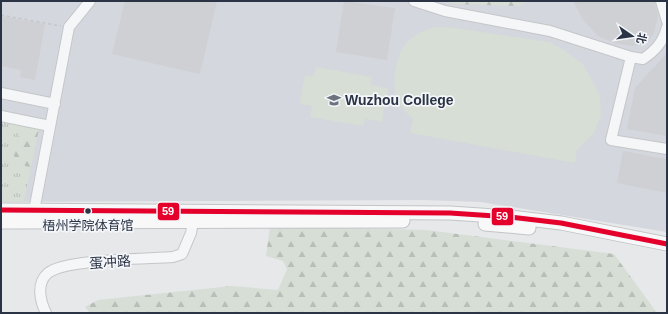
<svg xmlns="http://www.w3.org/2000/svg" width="668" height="314" font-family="Helvetica,'Noto Sans SC',sans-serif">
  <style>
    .built { fill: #d4d7dd }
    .grass { fill: url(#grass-tufts) }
    .forest { fill: url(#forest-firs) }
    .pitch { fill: #d6ded6 }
    .building { fill: #ced0d3 }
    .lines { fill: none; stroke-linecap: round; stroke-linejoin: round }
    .minor-casing { stroke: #c4c6c8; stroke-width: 12 }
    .major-casing { stroke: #c2c5c8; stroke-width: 15 }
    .path { stroke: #c5c6ca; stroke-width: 1.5; stroke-dasharray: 3 3; stroke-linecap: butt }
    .minor { stroke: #f5f6f7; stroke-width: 10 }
    .major { stroke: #f8f8f8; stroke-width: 13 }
    .bus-1-casing { stroke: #f4f6f9; stroke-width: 8 }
    .bus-1 { stroke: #e4002b; stroke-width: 5 }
    .bus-dot { fill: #2b3445; stroke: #f4f6f9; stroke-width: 1.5 }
    .labels { text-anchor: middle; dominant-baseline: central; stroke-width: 3.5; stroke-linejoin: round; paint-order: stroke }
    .bus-label { font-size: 13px; fill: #2b3445; stroke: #f4f6f9 }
    .poi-label { font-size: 14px; font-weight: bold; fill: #2b3445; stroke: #f4f6f9; text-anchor: start }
    .street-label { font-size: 14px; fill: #2b3445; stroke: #f4f6f9 }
    .line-badge { stroke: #f4f6f9; stroke-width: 1.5 }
    .badge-label { font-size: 11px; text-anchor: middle; font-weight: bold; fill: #fff }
  </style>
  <defs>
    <pattern id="grass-tufts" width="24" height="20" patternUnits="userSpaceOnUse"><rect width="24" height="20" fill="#d6ded6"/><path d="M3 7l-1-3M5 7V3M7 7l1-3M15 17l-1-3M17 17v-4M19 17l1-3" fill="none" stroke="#b8bfb9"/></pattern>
    <pattern id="forest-firs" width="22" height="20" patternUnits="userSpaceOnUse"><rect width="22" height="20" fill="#d6ded6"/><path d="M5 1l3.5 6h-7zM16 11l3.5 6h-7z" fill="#b8bfb9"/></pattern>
  </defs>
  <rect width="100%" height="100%" fill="#e6e8ea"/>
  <path class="built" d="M1,1h666v231l-186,-30 -56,-2 -424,2z"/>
  <path class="grass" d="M1,121l20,4 -8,38 18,4 -7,34 -23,1z"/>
  <path class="forest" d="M444,1h85l-10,5 -67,-2z
    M21,125l18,4 -8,38 -18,-4z
    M270,226l156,4 188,24 43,59h-567l-5,-6 13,-7 134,-14 46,4 9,-21 -4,-8 -17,-5z"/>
  <path class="pitch" d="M436,27h12l101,15 13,7 21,15 17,31 1,20 -7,18 -17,17 -2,13 -165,-30 3,-14c-5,-5 -11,-10 -15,-16 -7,-12 -3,-46 6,-57 9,-11 19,-16 32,-19z
    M316,67l56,10 -1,8 17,3 -6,34 -17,-3 -2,7 -53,-9 2,-11 -12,-2 5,-29 9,1z"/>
  <path class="building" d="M125,1h92l-17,73 -88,-20z
    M344,1l51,7 -8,52 -51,-8z
    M573,1h81l4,14 -4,18 -8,11 -15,2 -17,-3 -16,-7 -15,-16z
    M1,16l44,8 -10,56 -15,-3 1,-7 -20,-4z
    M667,53v83l-40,-7 8,-41z
    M623,151l44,8v34l-50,-10z"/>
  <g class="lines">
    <defs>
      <path id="minor" d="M414,1l31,10 105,20 81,26 12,2c13,-9 20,-17 24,-32
        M661,1l6,20
        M631,57l-20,83 56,9
        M1,93l54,11
        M1,116l49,10
        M34,211l35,-184 21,-26
        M46,313c-6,-12 -10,-30 2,-40 17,-14 99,-14 125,-16l9,-3 9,-21 2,-11"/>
      <path id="major" d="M1,210l449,3 60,4 51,6 106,21
        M1,222l402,-1
        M485,224l44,4"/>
    </defs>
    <use href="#minor" class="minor-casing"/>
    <use href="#major" class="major-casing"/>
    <path class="path" d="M1,15l60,11"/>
    <use href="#minor" class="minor"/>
    <use href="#major" class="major"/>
    <defs>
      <path id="bus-1" d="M1,210l449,3 60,4 51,6 106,21"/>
    </defs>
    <use href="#bus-1" class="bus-1-casing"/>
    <use href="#bus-1" class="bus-1"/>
  </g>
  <defs>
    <symbol id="university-bare" viewBox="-9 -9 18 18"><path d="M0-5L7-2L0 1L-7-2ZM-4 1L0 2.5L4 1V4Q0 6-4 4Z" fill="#6c737f" stroke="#f4f6f9" stroke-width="2.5" paint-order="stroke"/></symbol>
  </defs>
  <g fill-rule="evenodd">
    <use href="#university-bare" x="324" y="90" width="20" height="20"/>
  </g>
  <circle class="bus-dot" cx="88" cy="211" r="3.5"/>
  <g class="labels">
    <g class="bus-label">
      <text x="88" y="225">梧州学院体育馆</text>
    </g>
    <g class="poi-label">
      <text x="345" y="100">Wuzhou College</text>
    </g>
    <g class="street-label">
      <text transform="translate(110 262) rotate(-4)">蛋冲路</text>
    </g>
  </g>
  <g class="line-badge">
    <rect x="157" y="202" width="23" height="19" rx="4" fill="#e4002b"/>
    <rect x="491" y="207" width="23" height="19" rx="4" fill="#e4002b"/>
  </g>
  <g class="badge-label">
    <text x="168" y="215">59</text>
    <text x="502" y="220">59</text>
  </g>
  <rect width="668" height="314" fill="none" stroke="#2b3445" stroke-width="4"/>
  <g transform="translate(632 36) rotate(103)" stroke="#f4f6f9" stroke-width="3" paint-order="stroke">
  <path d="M0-3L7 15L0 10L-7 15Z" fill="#2b3445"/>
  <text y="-6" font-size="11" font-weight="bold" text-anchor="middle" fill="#2b3445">北</text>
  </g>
</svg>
